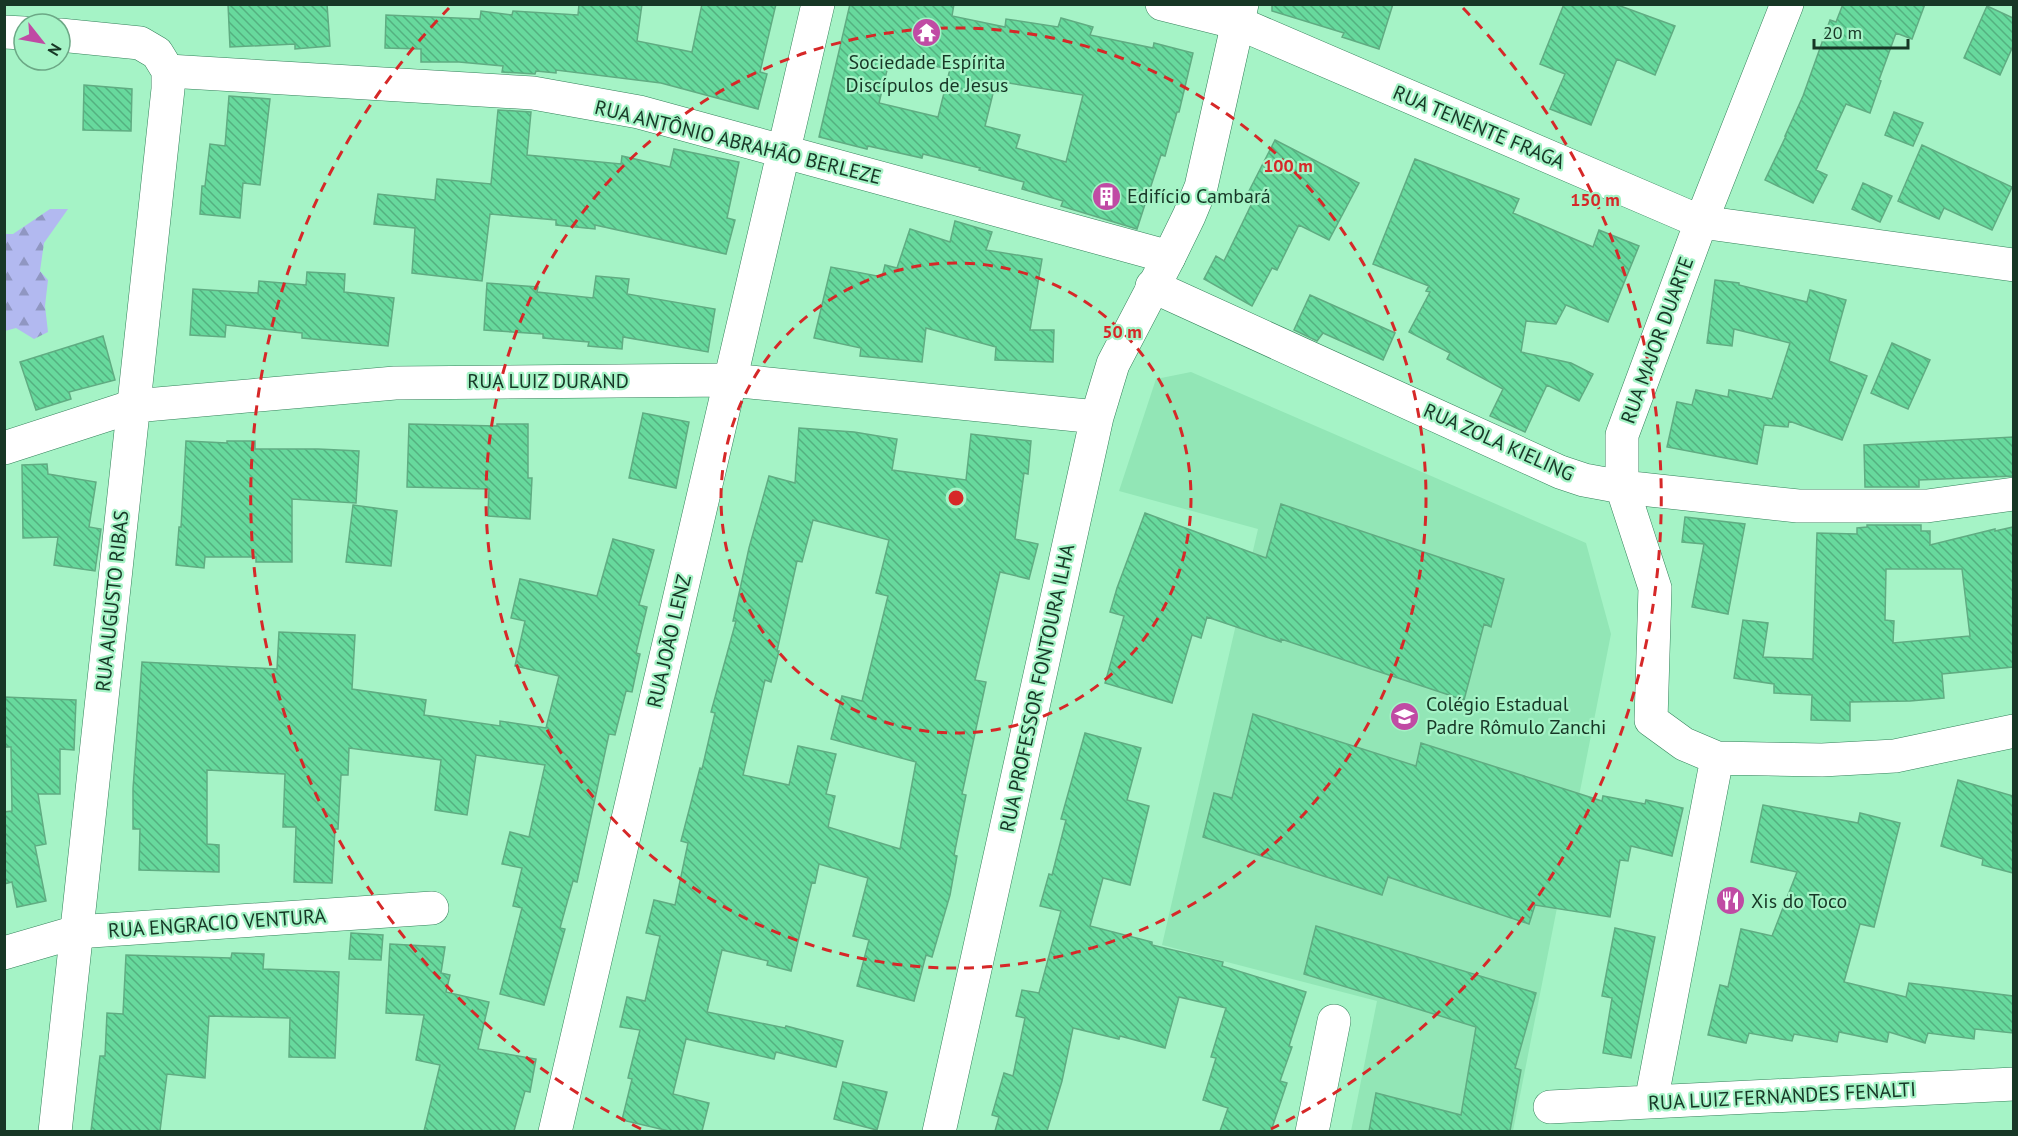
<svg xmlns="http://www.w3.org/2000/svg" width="2018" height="1136" font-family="'PT Sans',sans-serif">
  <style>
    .built { fill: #92e6b6 }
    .forest { fill: url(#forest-firs) }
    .building { fill: url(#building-back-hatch); stroke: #60ac82; stroke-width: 1.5; fill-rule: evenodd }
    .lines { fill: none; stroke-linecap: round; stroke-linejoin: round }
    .minor-casing { stroke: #34815a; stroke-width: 34 }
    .tertiary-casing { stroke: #34815a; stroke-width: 34 }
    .minor { stroke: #fff; stroke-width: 33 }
    .tertiary { stroke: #fff; stroke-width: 33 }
    .ring { fill: none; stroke: #d62828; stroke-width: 3; stroke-dasharray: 10 8 }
    .labels { text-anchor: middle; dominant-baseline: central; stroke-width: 4.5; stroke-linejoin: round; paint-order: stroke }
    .poi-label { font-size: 20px; fill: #173726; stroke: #a5f3c6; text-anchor: start }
    .street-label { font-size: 20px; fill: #173726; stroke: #a5f3c6 }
    .centre { fill: #d62828; stroke: #a5f3c6; stroke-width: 3 }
    .ring-label { font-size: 18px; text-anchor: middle; font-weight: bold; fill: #d62828; stroke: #a5f3c6; stroke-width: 4.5; stroke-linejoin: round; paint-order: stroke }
  </style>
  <defs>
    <pattern id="forest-firs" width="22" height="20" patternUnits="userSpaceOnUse" patternTransform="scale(1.5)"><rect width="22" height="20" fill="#b2b9f0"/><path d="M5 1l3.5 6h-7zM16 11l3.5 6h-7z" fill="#9097c2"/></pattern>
    <pattern id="building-back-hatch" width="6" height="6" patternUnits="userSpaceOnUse" patternTransform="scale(1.5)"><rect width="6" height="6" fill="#67d99d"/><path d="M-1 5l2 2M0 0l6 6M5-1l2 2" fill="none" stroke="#54b180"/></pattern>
  </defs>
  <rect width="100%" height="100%" fill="#a5f3c6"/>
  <path class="built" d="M1191,372l395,171 25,91 -98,497h-162l26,-130 -215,-56 96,-416 -139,-38 37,-112z"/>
  <path class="forest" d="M50,209h18l-24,34 -4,28 8,9 -3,26 3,26 -14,7 -18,-11 -11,3v-97h8z"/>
  <path class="building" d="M228,4h99l3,42 -35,3v-5l-65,3z
    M579,4h63l-5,37 55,11 10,-48h74l-16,68 7,2 -9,35 -97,-26 -105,-13v3l-20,-2 -1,3 -33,-2 1,-6 -44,-4h-38v-13l-36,-1 1,-33 94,4 1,-8 31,4 1,-4 65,4z
    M850,4h104l-2,12 53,11 1,-8 52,8 3,-9 32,9 -3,8 63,13 1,-5 39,10 -14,59h-2l-12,44 -4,-1 -24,74 -76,-23 2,-5 -41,-12 2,-7 -45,-12 1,-2 -57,-14 -1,4 -54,-12 -1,3 -48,-12zM890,58l60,11 -12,48 -59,-14zM996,81l87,14 -17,67 -50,-14 4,-13 -35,-9z
    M1272,4h121l-14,45 -37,-12 2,-4 -72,-22z
    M1564,4h51l60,22 -20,49 -38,-16 -26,66 -41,-16 15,-35 -25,-10z
    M1843,4h82l-13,35 -16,-6 -17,47 2,1 -11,32 -24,-9 -30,66 11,5 -14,28 -48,-23 21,-44h-1l18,-40 27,-76 6,2z
    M1987,6l26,12v28l-13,29 -36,-17z
    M84,85l48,4 -1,42 -48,-1z
    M229,96l41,3 -10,86 -17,-2 -3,35 -40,-4 2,-28h3l5,-42 15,2z
    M498,110l33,2 -4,43 94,9 1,-8 48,11 4,-18 65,13 -12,56 8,2 -9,34 -131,-29v4l-39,-4v-5l-66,-6 -8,67 -70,-8 3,-45 -41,-4 4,-30 57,6 2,-21 54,5z
    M1894,112l29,11 -10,23 -28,-11z
    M1275,140l84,43 -30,57 -30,-15 -22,45 -5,-2 -20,38 -48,-27 12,-23 8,5 29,-60 -7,-4z
    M1922,145l90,42 -20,43 -48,-22 -5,11 -41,-18z
    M1415,159l104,40 -6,14 80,34 6,-17 40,16 -31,76 -42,-17 -10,19 -30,-3 -5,31 50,11 22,11 -14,27 -32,-16 -22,47 -35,-16 13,-27 -56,-30 3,-6 -41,-21 21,-40 -4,-1 3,-5 -56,-22z
    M1863,183l29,13 -12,26 -28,-13z
    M955,221l37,11 -6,18 56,9 -12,71h24l-1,32 -58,-2 1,-13 -70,-19 -4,34 -62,-6 1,-8 -47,-10 17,-71 51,10 3,-12 12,3 13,-39 40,13z
    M307,272l38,2 -1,18 50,6 -6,48 -86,-8v-5l-76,-8 -1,12 -35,-2 3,-46 65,4 1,-12 47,4z
    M596,276l33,3 -2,15 88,15 -7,43 -85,-15 -1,12 -34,-3 1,-4 -46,-4v-4l-59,-4 3,-47 51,4 -1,5 56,6z
    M1715,280l24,3v2l68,17 3,-12 36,10 -17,61 38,15 -25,64 -53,-19 -1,6 -24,-2 -7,39 -90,-17 10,-45 15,3 4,-15 32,7 1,-7 43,9 18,-56 -56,-14 -2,17 -25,-3z
    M1310,295l85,38 -12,27 -60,-27 -6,8 -23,-11z
    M103,336l12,44 -46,12 2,7 -35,11 -16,-48z
    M1892,343l38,17 -22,49 -37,-16z
    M643,413l46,9 -13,66 -47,-10z
    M409,424l88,2v-2h31v54h4l-2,41 -42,-3 1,-27 -82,-2z
    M799,428l55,4 43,7 -5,31 74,10 5,-46 60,7 -3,33 -4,-1 -9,66 23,5 -9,35 -29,-7 -25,108 11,2 -24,112 4,1 -12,60 3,1 -7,39 -18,62 -6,-2 -12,46 -57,-15 12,-46 -16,-4 15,-58 -49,-14 -4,19 -3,-1 -21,89 -24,-6 1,-4 -46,-11 -15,62 78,16 1,-2 57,15 -7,26 -60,-15 -2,7 -88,-20 -13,55 36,9 -7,28h-33l-47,-11 10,-41 -4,-1 12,-48 -20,-3 7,-30 18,4 15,-65 -14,-3 8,-33 21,5 13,-62 -7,-2 19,-73 2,1 13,-56 -4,-1 25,-91h-3l16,-73 20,-72 26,7zM813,520l76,20 -13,53 12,3 -26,105 -20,-5 -11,43 85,23 -16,87 -72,-22 7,-31 -9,-2 10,-40 -38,-8 -9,39 -46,-10 22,-95 6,2 8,-31h-2l20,-90 5,1z
    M2013,437v39l-94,4v7h-54l-1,-42z
    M186,441l41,2v-2h28v8h63l41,2 -3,52 -64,-4v63h-36v-5h-51l-1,11 -28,-3 3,-38h2z
    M47,464l1,10 48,8 -7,45 12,2 -6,42 -41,-6 4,-28 -35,1 -1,-73z
    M1281,504l223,75 -13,48 -7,-3 -20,76 -183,-61v3l-74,-25 -6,21 -9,-3 -20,68 -67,-20 19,-67 -14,-4 7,-24 28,-75 121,45z
    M353,505l44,6 -6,55 -45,-4z
    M1685,517l60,7 -17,90 -36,-7 12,-63 -22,-2z
    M1867,525h54v6h9v14l65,-16v2l18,-4v140l-71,7 2,24 -34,3 -60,1v19l-39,-1 1,-25 -38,-2v-9l-40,-6 9,-58 25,3 -5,34 50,2 4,-126 40,1v-6l10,-1zM1886,569h76l8,67 -77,7 1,-22 -9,-1z
    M613,539l41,11 -15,55 8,2 -11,46 4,1 -8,38 -6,-1 -11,44 -6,-1 -32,148 -4,-1 -13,47 5,1 -21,76 -44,-11 22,-86 -9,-2 9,-38 -20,-4 8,-32 19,5 16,-72 -69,-10 -9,60 -32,-5 6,-50 -92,-12 -1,27h-7l-3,54h-3l-3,54 -38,-1 2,-55h-13l2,-53 -78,-4v74l12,1v27l-80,-2 1,-41h-7v-40l9,-127 135,7 2,-37 76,3 -3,54 74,11 -2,15 76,11v-5l46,7 13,-52 -44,-10 10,-45 -14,-3 9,-39 77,17z
    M4,697l72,3 -2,50 -14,-1v45h-22l8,50 -11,2 11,55 -29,6 -5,-25 -8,2v-72l8,-1 -1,-64h-7z
    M1253,714l163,52 5,-23 181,58 1,-5 42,8 1,-4 37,8 -11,48 -41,-10 -3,15 -8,-1 -10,57 -75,-12 -6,19 -141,-47 -6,18 -179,-58 11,-44 18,5z
    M1085,733l56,15 -14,52 22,6 -19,79 -27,-7 -13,48 62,16v3l71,17 -1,4 84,26 -17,54 3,1 -12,34 7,2 -16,48h-51l8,-23 -25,-8 13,-42 -5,-1 15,-49 -47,-11 -14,51 -45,-12 -1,3 -46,-11 -11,53 -15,50h-52l4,-14 -7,-2 12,-42 9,3 12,-58 -9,-2 6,-26 17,3 22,-82 -21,-5 9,-32 3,1 14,-55 -5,-1z
    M1958,780l55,16v77l-31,-8 1,-6 -42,-13z
    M1763,805l95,18 2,-10 40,10 -26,104 -14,-3 -16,58 62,15 3,-14 104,13v37l-38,-4 -1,10 -46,-6 -3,10 -36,-11 -2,10 -48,-10 -2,10 -43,-8 -2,7 -43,-8 -3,10 -38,-8 12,-50 8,2 13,-58 31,7 25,-64 -46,-10z
    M1316,926l220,67 -21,75 6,2 -11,61h-141l7,-38 85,22 15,-88 -172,-53z
    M1615,928l40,9 -24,121 -28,-5 9,-55 -10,-2z
    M351,933l32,2 -2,25 -32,-1z
    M390,944l55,3 -4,26 9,2 -4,17 43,10 -11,47 58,10 -6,33 -5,-1 -11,40h-90l16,-66 -24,-5 8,-45 -38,-2z
    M232,953l32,1 -1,15 76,3 -4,86 -46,-1 1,-39 -81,-2 -4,62 -38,-4 -7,57h-69l9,-75h5l2,-43 16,1 3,-59 105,3z
    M843,1082l44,10 -10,38 -43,-11z"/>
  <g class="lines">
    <defs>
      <path id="minor" d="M1162,4l76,19 463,199 313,43
        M1787,4l-86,218 -79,213v52l33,101 -4,132 33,24 33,14 105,2 73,-4 119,-25
        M168,71l365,22 106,19 530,145
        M1152,286l408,186 24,8 38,7 176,19h129l87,-12
        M4,448l130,-42
        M4,953l72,-21 356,-24
        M1651,1102l66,-344
        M1550,1107l464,-23
        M555,1132l263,-1128
        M1312,1132l22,-111"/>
      <path id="tertiary" d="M4,32l20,1
        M134,406l261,-23 335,-3 367,37
        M55,1132l113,-1043v-18l-11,-18 -17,-10 -80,-8
        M939,1132l158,-715 16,-53 56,-107 20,-41 12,-29 41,-183"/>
    </defs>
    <use href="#minor" class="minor-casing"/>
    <use href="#tertiary" class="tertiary-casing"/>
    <use href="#minor" class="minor"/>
    <use href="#tertiary" class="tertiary"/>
  </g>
  <g class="ring">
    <circle cx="956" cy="498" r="235"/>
    <circle cx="956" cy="498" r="470"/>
    <path d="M641 1129A705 705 0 0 1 449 8M1463 8A705 705 0 0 1 1271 1129"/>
  </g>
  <defs>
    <symbol id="temple-disc" viewBox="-11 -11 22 22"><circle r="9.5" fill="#c04ba4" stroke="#a5f3c6"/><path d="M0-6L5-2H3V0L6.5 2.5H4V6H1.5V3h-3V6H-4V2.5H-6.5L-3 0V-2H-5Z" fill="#fff"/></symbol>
    <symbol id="building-disc" viewBox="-11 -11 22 22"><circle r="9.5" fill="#c04ba4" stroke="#a5f3c6"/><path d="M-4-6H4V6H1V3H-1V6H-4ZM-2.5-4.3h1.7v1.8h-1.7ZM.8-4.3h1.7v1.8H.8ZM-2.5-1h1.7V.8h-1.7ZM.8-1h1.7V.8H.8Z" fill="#fff"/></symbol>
    <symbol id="school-disc" viewBox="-11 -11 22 22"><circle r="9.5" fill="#c04ba4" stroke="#a5f3c6"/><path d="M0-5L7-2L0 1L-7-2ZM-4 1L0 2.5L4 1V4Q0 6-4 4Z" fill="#fff"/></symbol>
    <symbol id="restaurant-disc" viewBox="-11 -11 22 22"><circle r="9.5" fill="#c04ba4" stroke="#a5f3c6"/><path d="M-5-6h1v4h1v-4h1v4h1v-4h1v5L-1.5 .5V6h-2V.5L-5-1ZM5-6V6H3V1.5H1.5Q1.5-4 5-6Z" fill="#fff"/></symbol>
  </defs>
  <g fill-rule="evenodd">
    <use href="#temple-disc" x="910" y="16" width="33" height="33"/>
    <use href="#building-disc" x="1090" y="180" width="33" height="33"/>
    <use href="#school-disc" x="1388" y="700" width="33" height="33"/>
    <use href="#restaurant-disc" x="1714" y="884" width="33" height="33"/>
  </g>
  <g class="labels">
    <g class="poi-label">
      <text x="927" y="62" text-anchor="middle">Sociedade Espírita<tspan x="927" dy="23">Discípulos de Jesus</tspan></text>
      <text x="1127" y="196">Edifício Cambará</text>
      <text x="1426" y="704">Colégio Estadual<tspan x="1426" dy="23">Padre Rômulo Zanchi</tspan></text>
      <text x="1751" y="901">Xis do Toco</text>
    </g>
    <g class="street-label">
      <text transform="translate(1479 127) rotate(23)">RUA TENENTE FRAGA</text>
      <text transform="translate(738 142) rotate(14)">RUA ANTÔNIO ABRAHÃO BERLEZE</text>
      <text transform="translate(1657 340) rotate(-70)">RUA MAJOR DUARTE</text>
      <text x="548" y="381">RUA LUIZ DURAND</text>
      <text transform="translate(1499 442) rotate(24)">RUA ZOLA KIELING</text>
      <text transform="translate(112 601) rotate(-84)">RUA AUGUSTO RIBAS</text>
      <text transform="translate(669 641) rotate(-77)">RUA JOÃO LENZ</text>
      <text transform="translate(1037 688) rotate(-78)">RUA PROFESSOR FONTOURA ILHA</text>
      <text transform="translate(217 923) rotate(-4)">RUA ENGRACIO VENTURA</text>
      <text transform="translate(1782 1096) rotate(-3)">RUA LUIZ FERNANDES FENALTI</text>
    </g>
  </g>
  <circle cx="956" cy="498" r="9" class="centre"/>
  <g class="ring-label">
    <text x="1288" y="172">100 m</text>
    <text x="1595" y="206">150 m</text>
    <text x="1122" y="338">50 m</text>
  </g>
  <rect width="2018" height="1136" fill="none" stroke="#173726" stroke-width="12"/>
  <g transform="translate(42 42) rotate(121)"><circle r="28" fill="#a5f3c6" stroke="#6ca886" stroke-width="1.5"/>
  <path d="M0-4.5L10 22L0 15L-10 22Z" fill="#c04ba4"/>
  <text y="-9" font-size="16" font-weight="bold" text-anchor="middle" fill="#173726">N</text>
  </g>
  <path d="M1814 39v9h94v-9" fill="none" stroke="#173726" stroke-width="3"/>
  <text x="1823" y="39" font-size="18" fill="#173726" stroke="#a5f3c6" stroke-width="4.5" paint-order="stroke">20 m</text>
</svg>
